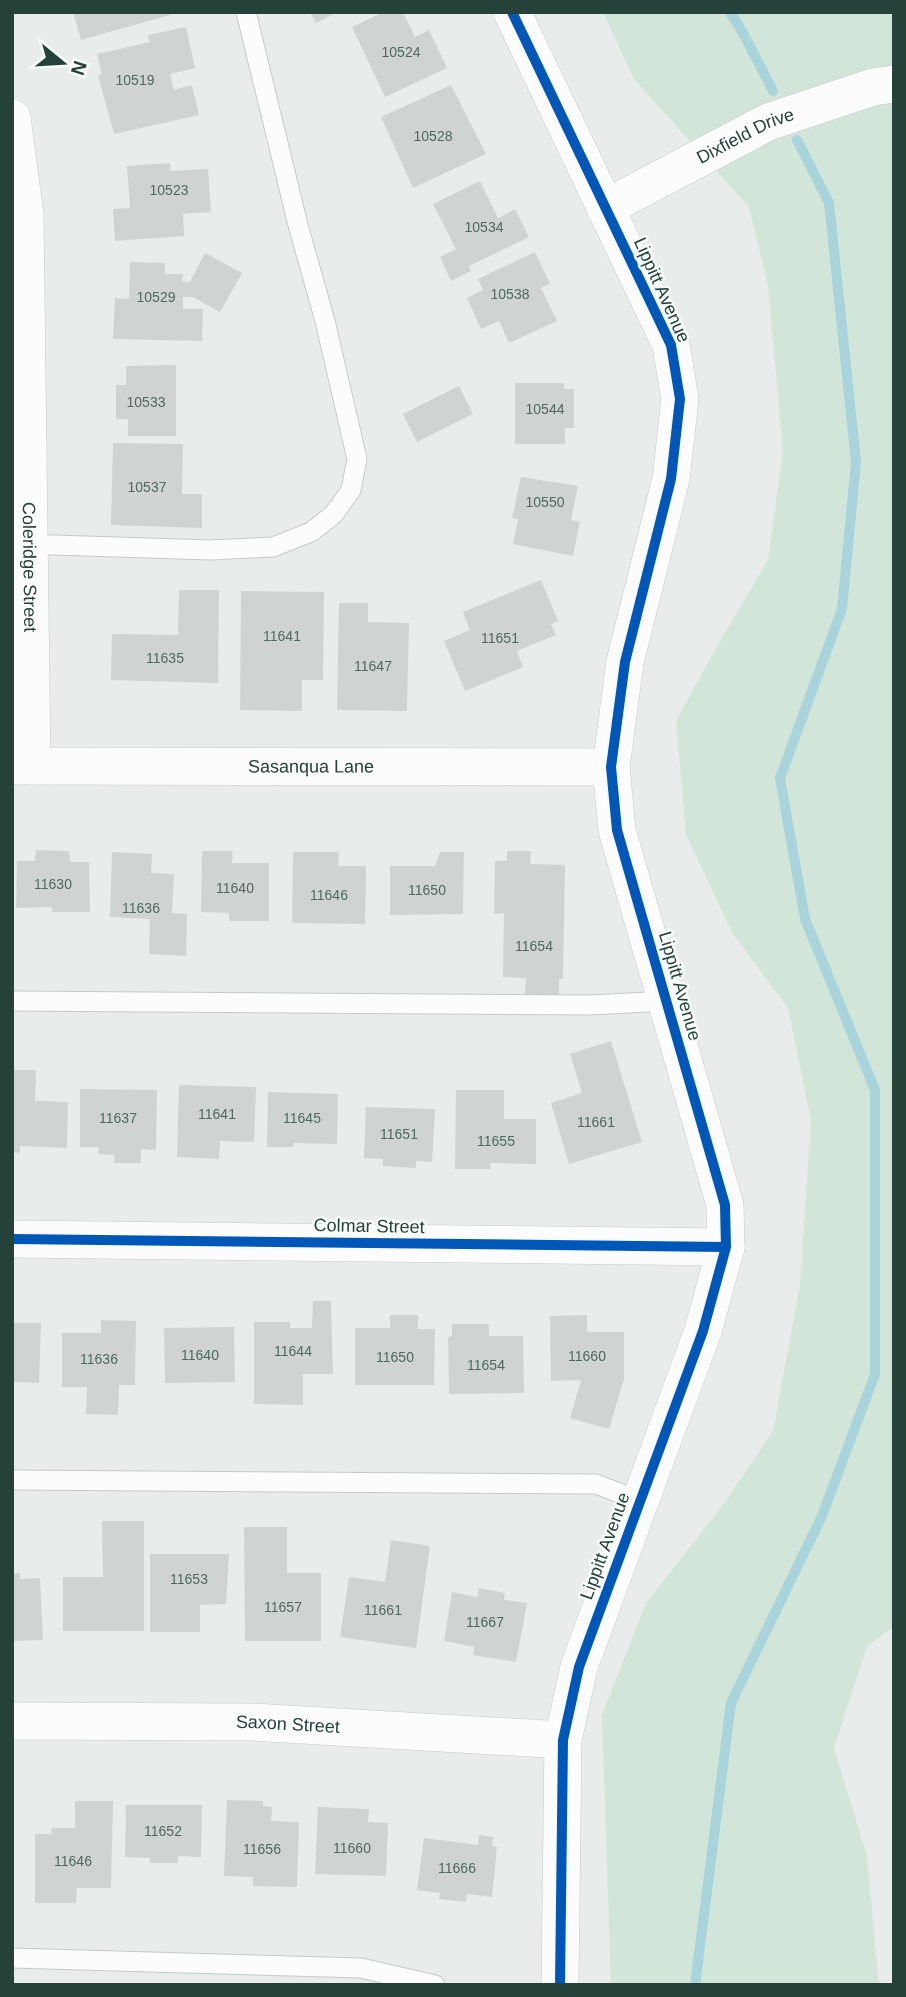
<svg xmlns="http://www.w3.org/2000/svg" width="906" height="1997" font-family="Helvetica,sans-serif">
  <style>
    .green { fill: #d1e6d8 }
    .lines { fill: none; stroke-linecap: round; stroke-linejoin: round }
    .stream { stroke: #a9d4db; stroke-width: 10 }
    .building { fill: #cfd4d2 }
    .service-casing { stroke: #c5cac8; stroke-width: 21 }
    .minor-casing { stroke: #c5cac8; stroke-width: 38 }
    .service { stroke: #fcfcfc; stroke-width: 19 }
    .minor { stroke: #fcfcfc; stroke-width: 37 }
    .cycleway-casing { stroke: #f7fbf9; stroke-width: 15 }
    .cycleway { stroke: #0057b8; stroke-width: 10 }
    .labels { text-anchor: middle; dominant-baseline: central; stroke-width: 5; stroke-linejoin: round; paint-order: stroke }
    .number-label { font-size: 14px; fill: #506761 }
    .street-label { font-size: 18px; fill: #24423a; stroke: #f7fbf9 }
  </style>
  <rect width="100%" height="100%" fill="#e8edeb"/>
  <path class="green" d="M603,12h291v1614l-27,20 -33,102 33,108 12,129h-268l-9,-270 44,-112 77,-98 50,-74 27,-146 11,-165 -23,-112 -55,-74 -47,-99 -10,-114 40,-73 52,-88 15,-109 -15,-165 -19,-79 -115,-128z"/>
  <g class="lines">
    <path class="stream" d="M730,12l13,21 30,58
      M695,1985l36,-282 91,-187 53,-142v-284l-70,-171 -25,-141 62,-169 14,-147 -27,-259 -32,-63"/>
  </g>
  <path class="building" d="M73,12h104v1l-96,27z
    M310,12h28l-22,11z
    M384,12h19l12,25 14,-7 18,38 -62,29 -33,-70z
    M186,27l9,41 -25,6 4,16 18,-5 7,30 -85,19 -16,-59 4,-1 -5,-20 53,-12 -2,-7z
    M451,85l35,69 -73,34 -32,-71z
    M170,163v8l38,-2 3,43 -28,2 1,22 -69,5 -2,-32 17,-1 -3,-42z
    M480,181l18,37 17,-9 14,28 -60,29 2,5 -20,10 -11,-24 16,-8 -23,-45z
    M535,252l15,32 -9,4 16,33 -48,22 -10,-22 -18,8 -14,-31 16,-8 -5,-11z
    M205,253l37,20 -22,39 -27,-15h-10v12h20l-1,32 -89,-2 2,-41 14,1 1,-37 35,1v11h18l-1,7 8,1z
    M176,365v71h-48v-17h-12v-34h10v-19z
    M515,383h49v6h10v39h-9v16h-50z
    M459,386l14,28 -56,28 -14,-28z
    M113,443l70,1 -1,50h20v34l-91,-3z
    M521,477l57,9 -7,34 9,2 -7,34 -60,-12 5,-25 -6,-1z
    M541,580l17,41 -7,3 5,11 -39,16 6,16 -58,24 -21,-50 26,-11 -7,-18z
    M179,590h40l-1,93 -107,-3 1,-46 66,1z
    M241,591l83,1 -1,88h-21v31l-62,-1z
    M339,603h29v19l41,1 -2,88 -70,-1z
    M36,850l33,1 1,11h19l1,50h-38v-5l-36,1 1,-47h18z
    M202,851h31l-1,12h37v58h-40v-8l-28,-1z
    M507,851h24l-1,13 35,1 -2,114h-4v17l-34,-1 1,-17 -23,-1 1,-64 -10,1 1,-53h12z
    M112,852l40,2 -1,19 23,1 -2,39 15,1 -1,42 -37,-2 1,-35 -40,-2z
    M293,852h46l-1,14h28l-1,58 -73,-1z
    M440,852h24l-1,62 -73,1v-49h45z
    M611,1041l31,101 -73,22 -18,-61 31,-10 -12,-39z
    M12,1070h24l-1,31 33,1 -1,46 -47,-2v7l-8,-1z
    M179,1085l77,2 -2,55 -34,-1 -1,18 -42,-2z
    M80,1089l77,1 -1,60 -15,-1v14h-27v-8l-16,-1v-7h-18z
    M456,1090h48v29h32v45l-46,-1v6h-35z
    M268,1092l70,2 -1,50 -43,-1 -1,4h-26z
    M366,1107l69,2 -3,53 -16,-1v7l-33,-2v-7l-19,-1z
    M313,1301h18l2,73h-30v31l-49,-1v-82h36v6h22z
    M390,1315h28v14h17l-1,56h-79v-57h35z
    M587,1315v17h37v47l-15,50 -39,-11 11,-38 -30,1 -1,-65z
    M101,1320l35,1 -1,64h-16l-1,30 -32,-1 1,-27h-25v-54h39z
    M12,1323h29l-2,60 -27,-1z
    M452,1324h37v12h34l1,57 -75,1 -1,-57 4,-1z
    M234,1327l1,55 -70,1 -1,-55z
    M102,1521h42v110h-81v-54h40z
    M244,1527h43v46h34v68h-76z
    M391,1540l39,6 -14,102 -76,-11 9,-60 36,5z
    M150,1554h79l-3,50 -26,1v27h-50z
    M20,1573v6l20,-1 3,62 -31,1v-67z
    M479,1588l26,5 -1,7 23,3 -11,59 -43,-7 2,-8 -31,-6 8,-49 25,5z
    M227,1800l36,1v5l9,1 -1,14 28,1 -2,65 -44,-1v-9l-29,-1z
    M75,1801h38l-2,87h-34l-1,15h-41v-69h17l-1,-6h24z
    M126,1805h76l-1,52 -23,-1v7h-28v-5l-25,-1z
    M318,1807l51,2 -1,13 20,1 -2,53 -71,-2z
    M479,1835l14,2 -1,9 5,1 -5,50 -25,-3 -1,8 -27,-3 1,-6 -23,-3 7,-52 54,7z"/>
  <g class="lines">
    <defs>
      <path id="service" d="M22,544l189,6 62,-3 38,-15 23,-18 17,-24 6,-31 -32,-138 -27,-96 -52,-213
        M12,1001l578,4 76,-4
        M12,1480l584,4 44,17
        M12,1958l349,10 74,17"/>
      <g id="minor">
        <path d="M512,12l159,333 9,54 -9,80 -46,183 -14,105 6,63 108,375 1,42 -23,84 -124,336 -16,73 -3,245"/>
        <path id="s1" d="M12,118l13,97 7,551"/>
        <path id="s2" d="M605,208l163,-86 105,-35 21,-3"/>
        <path id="s3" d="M12,766l599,1"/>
        <path d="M12,1239l714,8"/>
        <path id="s4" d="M12,1721l240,1 311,18"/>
      </g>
    </defs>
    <use href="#service" class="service-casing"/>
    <use href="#minor" class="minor-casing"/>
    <use href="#service" class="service"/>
    <use href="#minor" class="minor"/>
    <defs>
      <path id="cycleway" d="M512,12l159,333 9,54 -9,80 -46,183 -14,105 6,63 108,375 1,42 -23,84 -124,336 -16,73 -3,245
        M12,1239l714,8"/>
    </defs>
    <use href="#cycleway" class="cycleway-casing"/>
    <use href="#cycleway" class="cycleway"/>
  </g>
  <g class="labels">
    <g class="number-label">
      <text x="401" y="52">10524</text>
      <text x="135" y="80">10519</text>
      <text x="433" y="136">10528</text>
      <text x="169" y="190">10523</text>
      <text x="484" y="227">10534</text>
      <text x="510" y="294">10538</text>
      <text x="156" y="297">10529</text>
      <text x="146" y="402">10533</text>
      <text x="545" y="409">10544</text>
      <text x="147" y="487">10537</text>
      <text x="545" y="502">10550</text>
      <text x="282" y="636">11641</text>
      <text x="500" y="638">11651</text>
      <text x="165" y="658">11635</text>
      <text x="373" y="666">11647</text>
      <text x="53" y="884">11630</text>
      <text x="235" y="888">11640</text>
      <text x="427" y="890">11650</text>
      <text x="329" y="895">11646</text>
      <text x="141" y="908">11636</text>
      <text x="534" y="946">11654</text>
      <text x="217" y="1114">11641</text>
      <text x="118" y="1118">11637</text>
      <text x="302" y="1118">11645</text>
      <text x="596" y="1122">11661</text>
      <text x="399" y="1134">11651</text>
      <text x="496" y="1141">11655</text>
      <text x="293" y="1351">11644</text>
      <text x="200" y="1355">11640</text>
      <text x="587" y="1356">11660</text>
      <text x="395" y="1357">11650</text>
      <text x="99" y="1359">11636</text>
      <text x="486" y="1365">11654</text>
      <text x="189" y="1579">11653</text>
      <text x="283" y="1607">11657</text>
      <text x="383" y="1610">11661</text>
      <text x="485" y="1622">11667</text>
      <text x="163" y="1831">11652</text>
      <text x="352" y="1848">11660</text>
      <text x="262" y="1849">11656</text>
      <text x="73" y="1861">11646</text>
      <text x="457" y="1868">11666</text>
    </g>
    <g class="street-label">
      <text stroke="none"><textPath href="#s2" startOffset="158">Dixfield Drive</textPath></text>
      <text transform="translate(662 290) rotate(66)">Lippitt Avenue</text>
      <text stroke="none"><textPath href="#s1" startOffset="450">Coleridge Street</textPath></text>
      <text stroke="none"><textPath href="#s3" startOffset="299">Sasanqua Lane</textPath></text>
      <text transform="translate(680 986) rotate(74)">Lippitt Avenue</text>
      <text transform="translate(369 1226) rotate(1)">Colmar Street</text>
      <text transform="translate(605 1546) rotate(-70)">Lippitt Avenue</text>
      <text stroke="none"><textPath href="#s4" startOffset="276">Saxon Street</textPath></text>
    </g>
  </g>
  <rect width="906" height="1997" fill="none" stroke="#24423a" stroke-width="28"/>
  <g transform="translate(63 63) rotate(108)" stroke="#f7fbf9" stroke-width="5" paint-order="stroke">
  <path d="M0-5L12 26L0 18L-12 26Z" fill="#24423a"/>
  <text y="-10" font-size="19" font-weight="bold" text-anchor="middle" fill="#24423a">N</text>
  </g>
</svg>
